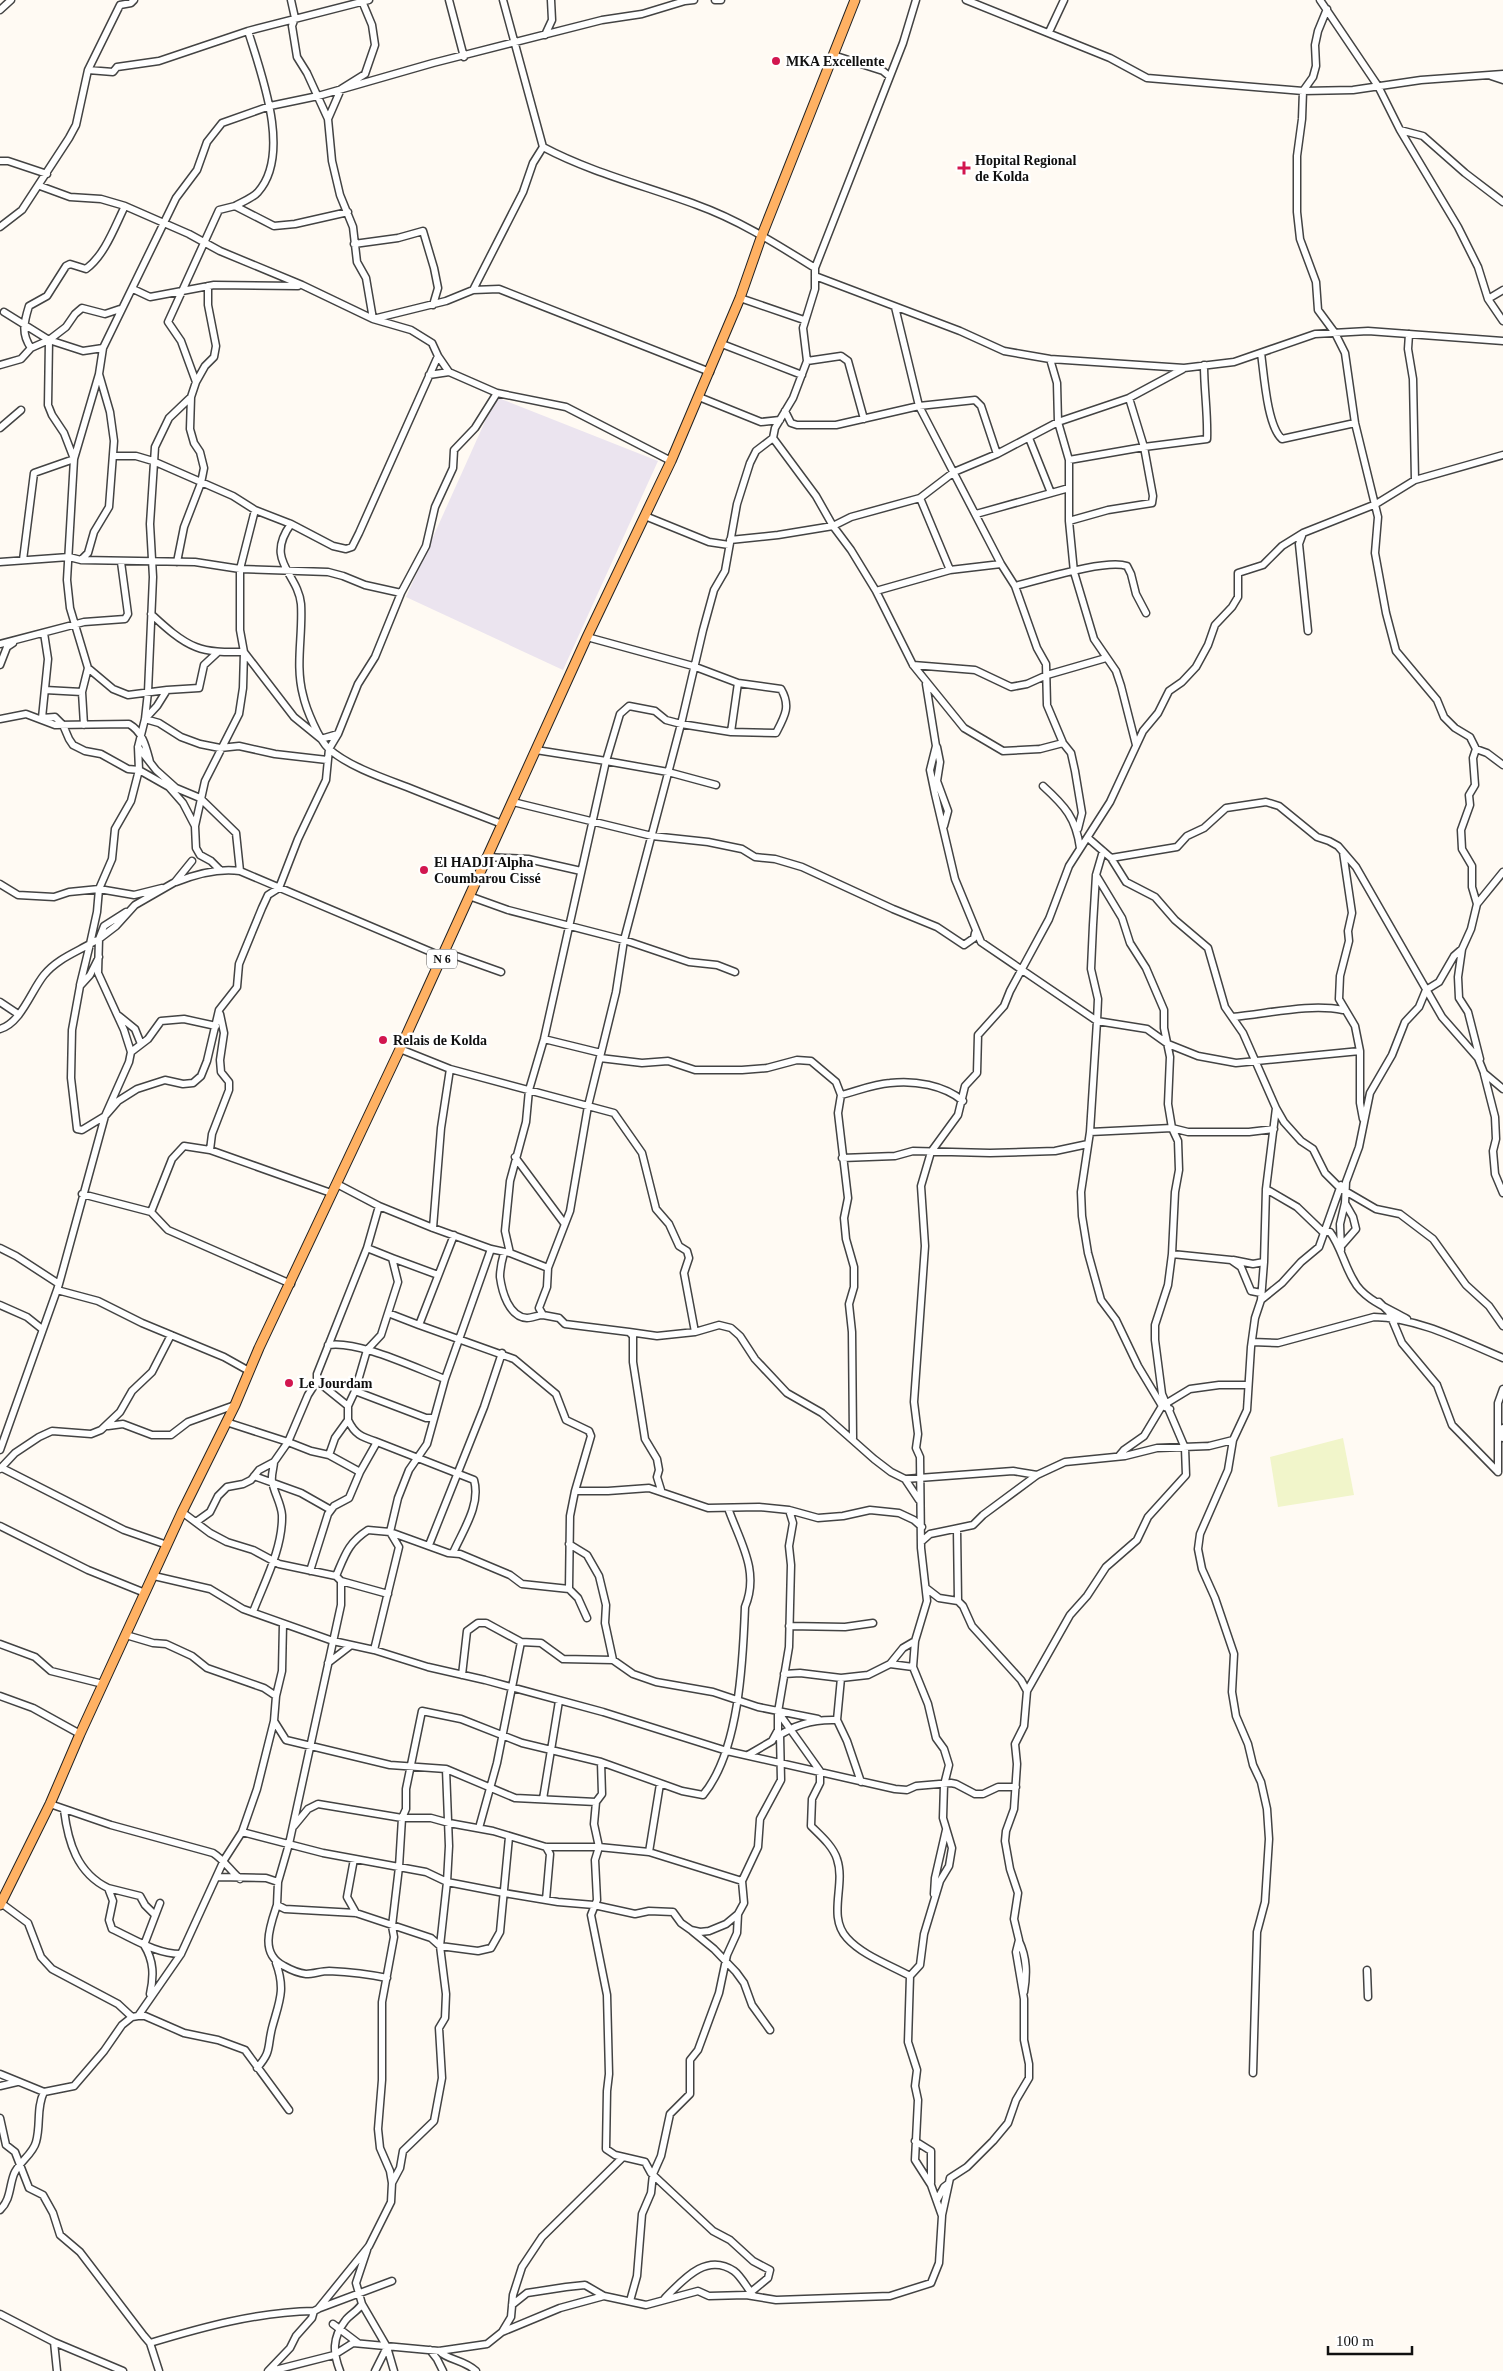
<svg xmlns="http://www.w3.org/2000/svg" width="1503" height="2371" font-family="Georgia,serif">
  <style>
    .industrial { fill: #ebe4ef }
    .pitch { fill: #f1f5ca }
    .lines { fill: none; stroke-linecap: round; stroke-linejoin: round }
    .minor-casing { stroke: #434343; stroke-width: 9 }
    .major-casing { stroke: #212121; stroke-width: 11 }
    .minor { stroke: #fff; stroke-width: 6 }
    .major { stroke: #ffb163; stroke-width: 9 }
    .poi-dot { fill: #d2164f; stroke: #fff; stroke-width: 2 }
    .labels { text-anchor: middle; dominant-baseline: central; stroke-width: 5; stroke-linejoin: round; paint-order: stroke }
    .shield { fill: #fff; stroke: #585858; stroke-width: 1 }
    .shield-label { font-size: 12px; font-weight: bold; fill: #101010 }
    .poi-label { font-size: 14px; font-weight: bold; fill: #101010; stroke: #fff; text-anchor: start }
  </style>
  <rect width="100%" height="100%" fill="#fffaf3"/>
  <path class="industrial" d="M496,397l162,64 -95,209 -157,-73z"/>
  <path class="pitch" d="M1343,1438l11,57 -76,12 -8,-50z"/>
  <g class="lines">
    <defs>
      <path id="minor" d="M449,0l15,57
        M715,0h6
        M916,0l-13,43 -88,225v21l-12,39 4,33 -14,37 -18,30 -2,10 43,58 17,30 18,24 25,41 37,74 51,63 39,23 37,-2 23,-6
        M966,0l144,58 37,20 156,13 50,-1 68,-10 82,-6
        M1320,0l58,86 22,44 58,97 20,40 10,32 15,22
        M1327,9l-9,22 -3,14 1,21 -3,11 -10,14 -1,28 -5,37v56l3,27 16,43 2,28 17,23 10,20 10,70 23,94 -3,36 11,60 10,38 41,49 7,17 11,11 15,9 6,12 -3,9 2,27 -6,10 1,10 -9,25 1,19 10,17v21l5,17
        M0,10l11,-10
        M1049,32l15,-32
        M545,35l7,-15 -1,-20
        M833,55l50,16 6,5
        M88,70l32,-65 11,-2 3,-3
        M1491,76l12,4
        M328,119l13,-30 24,-15 10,-29 -3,-20 -10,-24
        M1400,130l23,6 42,37 38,29
        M543,147c49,26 103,39 154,58 42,15 81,40 118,63
        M0,161h8l39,13
        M40,186l30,11 31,2 24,7 64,28 31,17 82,34 71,34 73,-18 27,-11 26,-1 211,83
        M235,206c7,-4 18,-8 23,-14 34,-38 3,-119 -10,-161
        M0,227l22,-17 47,-72 7,-13 12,-55 25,2 4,-5 42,-6 89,-30 121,-31
        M354,244l44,-6 25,-7 11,37 4,20 -5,17
        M815,276l145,55 44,20 46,8 134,9 50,-6 81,-28 53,-3 135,10
        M133,289l17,8 64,-12 84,1
        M473,290l50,-98 10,-29 10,-16 -40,-147
        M740,298l64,22
        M1488,299l15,-9
        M895,307l24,99 82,158 14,22 22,62 9,16 1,41 16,38 8,10 4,18 7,42 -4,16
        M4,312l45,28
        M1409,334l-1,15 5,30 2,101
        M722,344l80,31
        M31,348c-10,-14 -7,-26 -2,-42l18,-10 19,-30 4,-2 16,5c19,-14 29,-43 39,-63
        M103,348l-4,26 -25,85 -7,121 3,28 18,60 25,21 15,6 39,-5
        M1261,353c3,21 6,73 21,86l73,-16
        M1050,359l7,24 1,39 11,38v61l5,51 20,67 22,32 5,15 15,59
        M807,361l34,-5 7,5 16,58
        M0,365l21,-6 10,-11 18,-8 34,11 20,-3 73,-150 21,-28 10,-28 15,-19 48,-17 48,-10 115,-33 169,-43 40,-6 43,-13 9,-1
        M429,375l20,-3 -11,-16
        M196,382l-15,-41 -13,-19 51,-112 16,-4 39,20 21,-2 53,-12
        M497,393l69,14 105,54
        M699,397l62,25 19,-2
        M785,411l6,12 6,2h39l83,-19 56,-6 6,6 16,48
        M0,428l21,-18
        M1029,438l22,55
        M113,456h23l17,5 80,35 22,14 36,14 42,22 13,3 6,-2 7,-14 79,-177 -6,-13 -21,-13 -38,-11 -7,-41 -9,-16 -4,-35 -13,-32 -8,-34 -4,-42 -21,-46 -10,-16 -5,-31 3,-8 -4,-18
        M74,459l-10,-26 -12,-18 -4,-10 1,-65 17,-13 9,-13 7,-6 23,6 15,-5
        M1069,460l75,-13 63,-8c1,-25 -3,-49 -3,-74
        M920,498l30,72
        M976,514l93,-26
        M645,516l64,26 20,3
        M1069,521l39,-11 44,-7 1,-7 -9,-49 -15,-49
        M291,524c-27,37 7,49 10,80 2,31 -6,61 2,91 3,14 16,45 26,54 19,17 54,29 78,38 32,13 64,25 95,37
        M1303,533l-4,11 9,87
        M730,540l48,-5 55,-9 18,-9 69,-19 34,-26 43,-18 61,-32 71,-24 54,-29
        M23,560l11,-87 40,-14
        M81,560l7,-7 6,-21 15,-25 5,-66 -4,-29 -11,-38
        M0,562l69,-5 12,3 114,2 45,7 88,3 15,4 22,9 36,8
        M177,562l7,-35 17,-44 3,-15 -4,-16 -6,-9 -4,-14 1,-32 5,-15 9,-16 9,-9 2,-11 -8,-41v-19
        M1015,586c25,-6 90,-27 112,-20l4,8 5,20 10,19
        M876,591l74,-21 51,-6
        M151,614c13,12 29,27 45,33 15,6 33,5 48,5
        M44,633l4,26 -6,59 13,-1 8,8 6,14 4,6 12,6 16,3 27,15 11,1 30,17 14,16 12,23 1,22 4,7 11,6 9,9
        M587,637l106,29 45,17 43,6c10,17 4,27 -5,44l-45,-1 -50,-8 -15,-4 -11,-9 -26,-5 -9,8 -14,47 62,11 48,13
        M0,644l84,-22 41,-3 3,-5 -7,-52
        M244,652l50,65 27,22 17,-5
        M0,665l7,-18 6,-4
        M913,665l62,5 36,17 16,-3 20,-9 59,-17
        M926,684l10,62 -6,24 5,24 20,85 26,63 116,79 50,8 21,15 30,12 38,7 124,-12 -5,-25 -16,-27 1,-23 9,-35 -1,-10 4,-18 -9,-61
        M45,690l37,2
        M0,719l26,-5 29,11 74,-1c14,8 17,23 21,38
        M145,719l14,4 22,14 19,7 20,4 19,-2 36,8 52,6
        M145,719l12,-13 10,-16 32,-2 5,-23 14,-13
        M84,725l-2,-33 6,-24
        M731,732l7,-49
        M138,747l18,23 20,18 24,10 36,35 4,38
        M937,747l3,15 -3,19 11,30 -4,15
        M1476,749l11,4 16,12
        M1043,786c22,20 33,32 37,62
        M513,802l139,34 56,6 34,7 13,8 20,2 27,8 91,42 44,18 27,18 10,-7 1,-5
        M195,826l10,-45 34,-67 4,-26 1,-36 -4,-22v-61l15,-59
        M1088,838l23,20 15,24 29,15 20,23 33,28 17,59 18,26 33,75 -10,81 -2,73 -3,38 -6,18 -4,29 -4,63 -14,30 -5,30 -28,64 -2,15 4,20 13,29 19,56 -2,38 4,24 12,28 5,21 8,17 6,27 2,30 -4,63 -8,30 -4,141
        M1103,851l-7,24 -3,50 -2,44 7,30 -1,22 -7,111 -9,60 1,24 6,37 13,47 15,20 22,46 24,40 8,3
        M486,857l42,2 53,12
        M1111,858l66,-11 10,-11 17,-8 22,-20 40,-6 13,4 38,31 12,4 9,5 18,21 86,150 36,41 6,15 19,16
        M176,882c20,-8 43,-14 64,-11l203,86
        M0,884l18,11 36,2 15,-5 30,-3 35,6 28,-7
        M469,896l39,14 116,30 65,22 28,3 18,7
        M445,952l56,20
        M99,957l-9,18 -10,11 -8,44 -1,48 6,51 5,1 23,-14 13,-15 19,-12 28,-9 18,4 10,-1 8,-7 6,-15 12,-51 18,-23 2,-23 23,-56 6,-13 11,-7 19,-49 28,-59 3,-31 9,-15 20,-50 17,-27 26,-64 25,-47 9,-39 18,-39 1,-18 21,-22 22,-35 -48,-21
        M80,985l10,-41 9,-5 5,-13 22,-14
        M0,1002l18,12
        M119,1016l16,13 6,15
        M1232,1017c35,-3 78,-14 111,-7
        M0,1029c21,-6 31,-38 44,-54 12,-15 30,-22 46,-31l7,-32 2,-23 13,-30 3,-30 16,-28 8,-31 -1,-23 7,-28 3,-27 5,-115 -3,-53 5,-77 14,-29 22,-21
        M544,1039l57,14
        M400,1049l50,20 164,44 28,40 14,56 13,15 10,22 8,5 2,7 -5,15 11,59
        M1360,1051v52l3,16
        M131,1052l17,-13 13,-18 23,-2 32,7
        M600,1058l42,5 26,-2 27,9h47l25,-2 30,-8 14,1 25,21 5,13 -3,18 10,85 -4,20 2,21 8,28v20l-5,17 3,28 1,106
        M1480,1059l-12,-47 -9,-14 -1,-21 4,-28 9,-20 6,-25 26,-32
        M1484,1074l11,43 1,22 -3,12 2,23 8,19
        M841,1095c16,-4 33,-11 49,-12 24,-3 54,2 73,18
        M1276,1108l8,14 17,19 12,8 12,24 15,15 36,21 24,5 33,25 33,46 23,21 14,20
        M1090,1132l82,-4 16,4h61l25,-3
        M210,1150l2,-16 17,-44v-8l-8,-10 -1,-12 4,-27 -4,-19
        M515,1157l49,66
        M842,1158l53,-2 18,-5 77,2 65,-2 33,-7
        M337,1184l42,22 54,22 58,21 19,4 38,15
        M1266,1189l31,18 26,25h7c11,15 14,33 24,49 9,18 36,28 53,38
        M82,1194l69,18 21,-53 12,-13 26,4 121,43
        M379,1206l-12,42 25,10 6,24 -17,53 -14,15 -12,41 71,27h6
        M151,1212l17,18 123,54
        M433,1228l8,-100 9,-59
        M454,1235l-35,90 95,34 42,35 10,26 23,11 2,5 -16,55
        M1342,1245l14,-16 -3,-12 -8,-14
        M0,1248l16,8 43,28 -2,6 41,11 44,22 82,34 25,14
        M1341,1250l-1,-26 5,-21 1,-21 13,-35 11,-54 22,-38 13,-33 14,-15 7,-17 13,-8 15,-26 8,-7
        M504,1253c-2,7 -4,16 -4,24 2,15 9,40 27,41 5,0 11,-3 16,-3
        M510,1253l-5,-22 5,-50 16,-59 3,-32 15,-51 62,-278 -70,-11
        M1172,1254l59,6 10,7 10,24 10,2
        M392,1258l46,17
        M1233,1260l20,4 11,-2
        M59,1284l46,-168 24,-54 2,-10 -7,-22 -26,-57 1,-34 17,-13 19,-21 40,-23 17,-21
        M1261,1300l21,-17 19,-21 18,-15 22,-62
        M1379,1302l10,10 13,31 35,42 15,40 46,47
        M0,1305l27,12 15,12
        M388,1313l31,12
        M629,1332l28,4 38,-4 24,-7 12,3 9,8 15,23 32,34 35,20 52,46 17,13 14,7 14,21
        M1252,1342l26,1 96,-26c45,1 88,24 129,41
        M328,1345c30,-5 87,23 117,34
        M317,1381l31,25
        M348,1420c7,15 14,17 29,22
        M226,1422l62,20 23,9 18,4 31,17 -11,26 -15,8 -6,8 -18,57
        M108,1426l15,-2 29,11h19l17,-13 47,-17
        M1503,1428v10
        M0,1450l57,-160
        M329,1455l6,-17 13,-18v-14l7,-15
        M1119,1456l5,-6 20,-14 18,-30 28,-17 29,-4h29
        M2,1468l122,62 43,15
        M0,1469l15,-16 24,-16 13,-6 39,3 10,-4 19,-18 12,-21 20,-19 19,-37
        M360,1472l17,-30 97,38c7,25 -11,50 -21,73
        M1498,1472v-69l5,-14
        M254,1476l47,17 30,17
        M905,1479l108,-8 24,4
        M661,1490l-4,-13 2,-7 -2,-11 -12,-20 -12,-77v-26l-4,-4 -64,-8 -6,-6 -16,-3 -4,-7 8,-21 1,-19 22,-57 18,-105 28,-114 8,-52 57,-216 22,-94 11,-40 11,-19 12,-67 13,-41 6,-12 17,-13
        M182,1512l28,21 17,9 26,8 26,14 57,12 5,5v24l-52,239 -11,38 -1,23 8,4 71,4 75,25 9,8 38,5 13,-3 9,-16 9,-95
        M196,1522l14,-10 8,-16 9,-9 16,-3 8,-4 8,-10 15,-8 14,-20 20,-47 9,-14v-7l50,-126
        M0,1526l88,44 57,23
        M957,1529l1,72
        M921,1542l9,-8 43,-9 10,-10 54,-40 28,-13 60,-6 32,-8 52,-2 24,-6
        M569,1544l18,11 12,21 7,29 -1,18 8,37
        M429,1545l55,-138 18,-54
        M154,1576l56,13 33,20 90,32 41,9 54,17 57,13 118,32 124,39 168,38 12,1 9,-4 35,-3 5,1 19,10h8l15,-7h18
        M336,1576c9,-21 12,-33 32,-46l22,2 58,21 12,1 50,21 12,9 47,5
        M341,1581l47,13
        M926,1588l13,10 19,3 5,5 9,20 49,54 6,11 -3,35 -9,18 2,20 -3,45 -8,22 -1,10 5,28 8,24 -4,26 5,21 -3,12 8,47v41l5,24v14l-13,22 -8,23 -15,18 -26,26 -17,11 -8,37
        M253,1612c11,-29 30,-64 29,-97 -1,-12 -8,-22 -10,-34 -1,-6 2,-14 2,-19
        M587,1618l-9,-20 -9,-9 1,-73 5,-25h33l41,-3 59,20 51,-1 30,3 29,8 25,-2 27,-6 29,3 15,7 8,7
        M789,1626l56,1 28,-4
        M126,1635l27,8 13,1 26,12 15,12 57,20 12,8 -2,25 12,19 104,25 56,4 69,29 81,4
        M0,1644l35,13 16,14 52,13
        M374,1650l25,-103 -9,-15 8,-34 11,-28 18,-26 18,-65 46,-130
        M328,1663l22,-17
        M890,1664l23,3
        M784,1674l16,-1 41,5 27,-3 22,-11 13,-16 12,-7
        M462,1675l5,-44 11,-8h8l35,19 20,1 22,16 50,1 20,14 23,8 57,10 45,15 60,12
        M841,1678l-4,42 10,21 14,41
        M1027,1691l43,-76 17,-19 19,-29 31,-27 11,-23 38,-42 -1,-27 -23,-54 -7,-54v-15l13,-40 4,-31 3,-62 4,-22 -1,-29 -6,-13 -4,-24 2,-47 -6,-29v-18l-18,-42 -16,-25 -8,-25 -26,-43
        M0,1696l33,12 47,26
        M276,1696l6,-25 1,-47
        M778,1712l42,59v12l-8,16 -1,27c9,9 22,20 26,33 9,26 -10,57 10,79 15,17 43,27 63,38
        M777,1737c18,-13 37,-18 60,-17
        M748,1755l24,-14 6,-11v-18l11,-65 2,-82 -2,-19 4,-23 -4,-13
        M601,1762l1,32 -6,8 -2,22 5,23 -4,13 2,40 -6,15 16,80 2,79 -2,17 -1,58 9,6 30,7 6,11 62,58 17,9 23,21 17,9 -2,8 -17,14
        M660,1784l-11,68 93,29
        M543,1799l16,-98
        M50,1804l61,21 102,28c11,7 17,17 27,26
        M64,1810c4,32 13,63 44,78l5,13 -4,19 3,9c22,10 44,25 69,25
        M294,1826l14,-17 10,-5 84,14h29l18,5 44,8 53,16h53l50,5
        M479,1828l18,-65 24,-121
        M242,1832l81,21 103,19 21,10 57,11 54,9 36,3 41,9 14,-3 24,1 8,11 10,7 9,2 9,-1 17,-7 12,-10 6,-11 -2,-22 16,-34 2,-28 21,-39 -1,-45
        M546,1847l4,7 -4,46
        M354,1859l-7,38 9,16
        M218,1877l48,1 12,4
        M108,1888l32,8 5,9 10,10
        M934,1894l1,-16 11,-48
        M1,1903l27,20 13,34 11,12 66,35 14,13
        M277,1905c-7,21 -18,49 7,61 7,4 14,7 22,8 8,0 15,-3 23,-3 20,1 39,3 58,7
        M692,1931l22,18 22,23 8,11 8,22 18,25
        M1019,1941c8,17 8,33 5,51
        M1367,1970l1,27
        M150,1994c4,-18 4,-33 -6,-49l16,-42
        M138,2016h7l39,17 34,7 27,10 44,60
        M257,2068c15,-17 10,-20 15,-40 7,-26 14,-38 4,-65
        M0,2074l44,18
        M0,2086l17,-4
        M0,2118l6,27 9,7 14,36 14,7 10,18 7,22 20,17 64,84 6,7 9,28
        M915,2141l16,10v32
        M392,2183l-2,-12 -10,-23 -2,-19 4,-49v-78l12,-65 -2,-11 7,-59 3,-49 4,-9v-20l16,-78 39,8 61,24 79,19 81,29 21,4c36,-43 40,-133 42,-188 15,-36 -5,-65 -17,-99
        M937,2200l7,-13 4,-3
        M0,2210c11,-11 9,-23 14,-36 5,-12 19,-20 22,-32 5,-17 0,-34 8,-50l30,-6 30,-35 18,-26 10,-8 6,-1 43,-62 43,-94 18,-28 15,-43 17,-68
        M665,2298c18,-18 41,-46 69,-27 7,5 13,17 19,24
        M630,2301l7,-25 5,-62 9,-21 2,-19 8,-18 9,-42 20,-20v-34l8,-10 21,-57 8,-38 10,-22 1,-19
        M362,2304l25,43 7,24
        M512,2305l15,-12 39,-6 19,-2 19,11
        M320,2308l72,-27
        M0,2314l54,28 69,29
        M333,2324l25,19
        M502,2332l58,-24 44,-12 42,9 52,-14 11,5 37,-1 30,5 114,-4 41,-13 8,-20 3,-47 -11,-31 -16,-25 3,-60 -3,-14 2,-16 -9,-28 2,-66 10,-11 4,-31 16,-53 9,-15 3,-18 -9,-30 1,-33 5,-20 -5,-16 -8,-11 -8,-34 -15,-37 2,-26 12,-40 -6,-53 -1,-91 -4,-9 2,-14 -4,-32 11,-156 -4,-60 10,-34 27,-37 7,-29 12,-13 1,-38 26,-29 6,-15 39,-72 20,-53 41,-64 33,-71 15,-18 11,-22 13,-9 14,-15 12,-22 7,-20 17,-18 6,-10v-24l25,-8 19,-19 21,-13 73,-29 39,-24 88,-25
        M54,2342l3,29
        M150,2343c53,-16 107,-31 164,-32
        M430,2350l7,9 6,12
        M439,2351c10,10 24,8 37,20
        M268,2371l22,-23 6,-12 16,-18 2,-7 4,-2 51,-63 22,-44 1,-19 8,-15 3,-17 31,-30 8,-43 -3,-50 6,-10 1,-24 -6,-48 7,-64 2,-36 -3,-77
        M271,2371l63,-16 19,-12 86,8 48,-7 15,-12 9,-15 2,-22 9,-28 20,-30 80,-79
        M340,2371c-7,-18 -8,-33 5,-50 5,-7 12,-9 17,-17l-6,-21 11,-33
        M375,2371l12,-24"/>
      <path id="major" d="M0,1905l50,-101 30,-70 102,-222 53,-107 24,-57 141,-299 187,-412 84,-176 69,-163 22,-63 93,-235"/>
    </defs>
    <use href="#minor" class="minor-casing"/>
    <use href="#major" class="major-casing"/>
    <use href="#minor" class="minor"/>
    <use href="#major" class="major"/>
  </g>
  <g class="poi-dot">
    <circle cx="776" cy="61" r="5"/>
    <path d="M961.5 160.5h5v5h5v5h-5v5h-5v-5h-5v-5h5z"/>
    <circle cx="424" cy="870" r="5"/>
    <circle cx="383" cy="1040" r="5"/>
    <circle cx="289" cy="1383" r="5"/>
  </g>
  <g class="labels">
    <rect class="shield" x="427" y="949.5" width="30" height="19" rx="4"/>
    <g class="shield-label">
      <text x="442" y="959">N 6</text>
    </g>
    <g class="poi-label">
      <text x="786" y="61">MKA Excellente</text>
      <text x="975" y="160">Hopital Regional<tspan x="975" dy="16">de Kolda</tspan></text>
      <text x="434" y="862">El HADJI Alpha<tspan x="434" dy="16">Coumbarou Cissé</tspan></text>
      <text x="393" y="1040">Relais de Kolda</text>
      <text x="299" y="1383">Le Jourdam</text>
    </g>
  </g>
  <path d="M1328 2346v8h84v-8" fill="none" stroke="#101010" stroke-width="2.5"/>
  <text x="1336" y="2346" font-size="15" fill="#101010" stroke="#ffffff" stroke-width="4" paint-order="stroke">100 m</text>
</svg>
